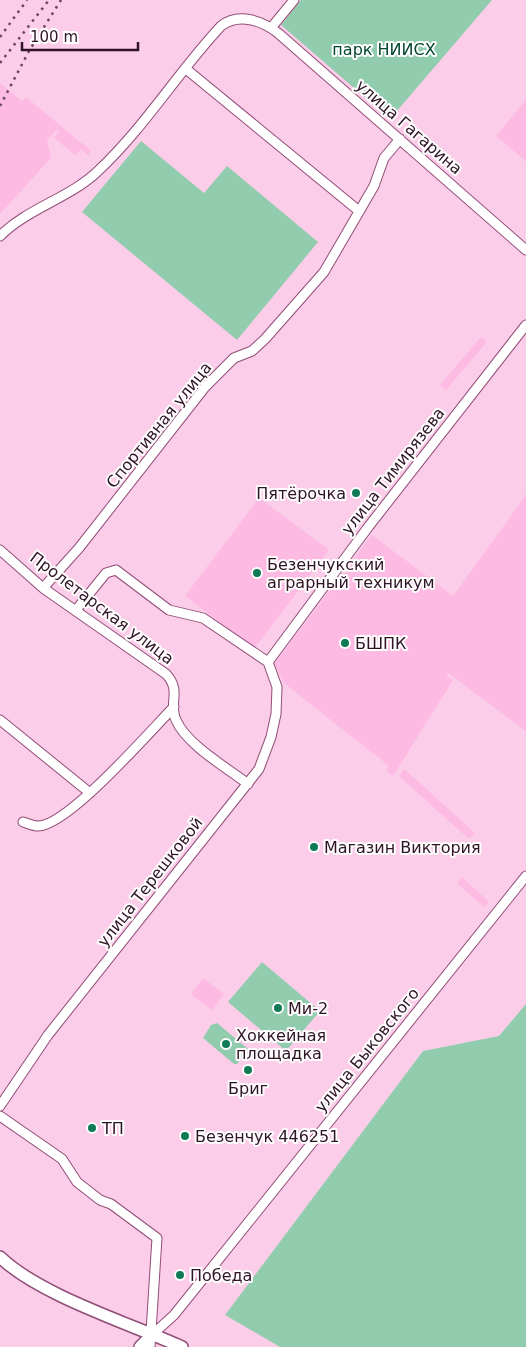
<svg xmlns="http://www.w3.org/2000/svg" width="526" height="1347" font-family="'DejaVu Sans',sans-serif">
  <style>
    .built { fill: #fdbae2 }
    .green { fill: #92ccaf }
    .lines { fill: none; stroke-linecap: round; stroke-linejoin: round }
    .street-casing { stroke: #904d77; stroke-width: 11 }
    .secondary-casing { stroke: #904d77; stroke-width: 14 }
    .street { stroke: #fff; stroke-width: 9 }
    .secondary { stroke: #fff; stroke-width: 11 }
    .rail { stroke: #68475b; stroke-width: 2.5; stroke-dasharray: 2.5 5; stroke-linecap: butt }
    .poi-dot { fill: #0e7b55; stroke: #fefefe; stroke-width: 2 }
    .labels { text-anchor: middle; dominant-baseline: central; stroke-width: 4; stroke-linejoin: round; paint-order: stroke }
    .park-label { font-size: 16px; fill: #03462e; stroke: #fefefe }
    .street-label { font-size: 16px; fill: #2f1425; stroke: #fefefe }
    .poi-label { font-size: 16px; fill: #2f1425; stroke: #fefefe; text-anchor: start }
  </style>
  <rect width="100%" height="100%" fill="#fccde8"/>
  <path class="built" d="M0,83l22,18 4,-4 65,54 -3,4 -7,-6 -6,6 -21,-17 5,-7 -2,-2 -10,11 4,18 -51,56z
    M526,100v61l-30,-25z
    M481,337l6,5 -41,48 -6,-5z
    M526,495v236l-78,-58 -2,2 7,5 -60,96 -7,-5 3,-5 -105,-83 -10,-19 98,-129 81,61z
    M259,498l70,52 -75,99 -69,-53z
    M404,769l71,64 -6,6 -70,-63z
    M462,877l27,25 -5,5 -27,-24z
    M203,978l21,16 -12,16 -21,-16z"/>
  <path class="green" d="M301,0h191l-102,119 -109,-94z
    M141,141l63,52 23,-27 91,76 -81,98 -155,-128z
    M262,962l58,49 -34,40 -58,-49z
    M526,1004v343h-246l-55,-32 198,-264 76,-15z
    M217,1023l31,26 -11,15h-3l-31,-26 8,-13z"/>
  <g class="lines">
    <defs>
      <path id="street" d="M271,28l23,-28
        M186,69l173,142
        M0,236c28,-28 70,-38 98,-65 47,-44 80,-99 123,-145 18,-14 41,-5 57,7l248,217
        M0,550l43,38 123,86c16,17 2,29 10,46 10,24 51,48 72,64
        M43,588l36,-40 126,-161 29,-29 18,-7 13,-12 59,-67 50,-86 10,-28 16,-19
        M268,662l101,-136 157,-201
        M0,720l90,73
        M23,822c4,1 10,4 15,4 30,0 112,-95 136,-119
        M0,1106l48,-71 211,-266 12,-32 5,-23 1,-27 -9,-25 -65,-44 -34,-8 -53,-40 -10,3 -30,37
        M0,1116l62,43 15,23 23,18 11,4 46,34 -7,109
        M153,1334l21,-19 352,-439"/>
      <path id="secondary" d="M0,1257c39,38 131,67 182,90
        M140,1347l13,-13"/>
    </defs>
    <use href="#street" class="street-casing"/>
    <use href="#secondary" class="secondary-casing"/>
    <use href="#street" class="street"/>
    <use href="#secondary" class="secondary"/>
    <path class="rail" d="M0,37l27,-37
      M0,63l49,-63
      M0,106l29,-55 32,-51"/>
  </g>
  <g class="poi-dot">
    <circle cx="356" cy="493" r="5"/>
    <circle cx="257" cy="573" r="5"/>
    <circle cx="345" cy="643" r="5"/>
    <circle cx="314" cy="847" r="5"/>
    <circle cx="278" cy="1008" r="5"/>
    <circle cx="226" cy="1044" r="5"/>
    <circle cx="248" cy="1070" r="5"/>
    <circle cx="92" cy="1128" r="5"/>
    <circle cx="185" cy="1136" r="5"/>
    <circle cx="180" cy="1275" r="5"/>
  </g>
  <g class="labels">
    <g class="park-label">
      <text x="384" y="49">парк НИИСХ</text>
    </g>
    <g class="street-label">
      <text transform="translate(409 127) rotate(41)">улица Гагарина</text>
      <text transform="translate(159 425) rotate(-51)">Спортивная улица</text>
      <text transform="translate(393 471) rotate(-52)">улица Тимирязева</text>
      <text transform="translate(102 608) rotate(37)">Пролетарская улица</text>
      <text transform="translate(150 882) rotate(-52)">улица Терешковой</text>
      <text transform="translate(367 1050) rotate(-51)">улица Быковского</text>
    </g>
    <g class="poi-label">
      <text x="346" y="493" text-anchor="end">Пятёрочка</text>
      <text x="267" y="564">Безенчукский<tspan x="267" dy="18">аграрный техникум</tspan></text>
      <text x="355" y="643">БШПК</text>
      <text x="324" y="847">Магазин Виктория</text>
      <text x="288" y="1008">Ми-2</text>
      <text x="236" y="1035">Хоккейная<tspan x="236" dy="18">площадка</tspan></text>
      <text x="248" y="1088" text-anchor="middle">Бриг</text>
      <text x="102" y="1128">ТП</text>
      <text x="195" y="1136">Безенчук 446251</text>
      <text x="190" y="1275">Победа</text>
    </g>
  </g>
  <path d="M22 42v8h116v-8" fill="none" stroke="#2f1425" stroke-width="2.5"/>
  <text x="30" y="42" font-size="15" fill="#2f1425" stroke="#fefefe" stroke-width="4" paint-order="stroke">100 m</text>
</svg>
